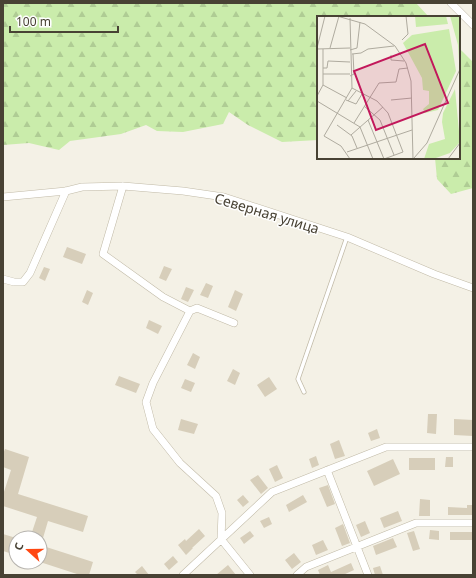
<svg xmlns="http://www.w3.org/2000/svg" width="476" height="578" font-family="'Noto Sans',sans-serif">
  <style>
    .forest { fill: url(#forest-firs) }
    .building { fill: #d7ceba }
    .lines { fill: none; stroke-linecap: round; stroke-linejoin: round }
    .service-casing { stroke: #c1baa7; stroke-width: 5 }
    .minor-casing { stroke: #c1baa7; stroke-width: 8 }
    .service { stroke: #fff; stroke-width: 3.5 }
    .minor { stroke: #fff; stroke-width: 7 }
    .labels { text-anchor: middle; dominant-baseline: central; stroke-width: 3; stroke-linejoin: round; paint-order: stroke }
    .street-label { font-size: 14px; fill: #484234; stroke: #fff }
    .inset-road { fill: none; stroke: #afab9f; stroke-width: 1 }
    .view { fill: #c2185b; fill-opacity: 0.15; stroke: #c2185b; stroke-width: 2 }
    .inset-edge { fill: none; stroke: #484234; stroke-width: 2 }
  </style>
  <defs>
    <pattern id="forest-firs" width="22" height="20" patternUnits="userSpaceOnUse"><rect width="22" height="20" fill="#caecab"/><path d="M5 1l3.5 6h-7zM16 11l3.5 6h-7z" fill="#afcc94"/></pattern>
  </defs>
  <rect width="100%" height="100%" fill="#f4f1e6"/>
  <path class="forest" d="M3,3h413l13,14h-111v123l-36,2 -34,-17 -19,-13 -6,12 -40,8 -26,-1 -11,-6 -25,9 -51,7 -11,9 -30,-7 -26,2z
    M459,48l14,14v126l-22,6 -14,-15 -2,-21h24z"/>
  <path class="building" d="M67,247l19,7 -4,10 -19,-7z
    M164,266l8,3 -6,12 -7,-3z
    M44,267l6,2 -5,12 -6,-3z
    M206,283l7,3 -5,12 -8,-3z
    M186,287l8,3 -6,12 -7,-3z
    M87,290l6,3 -5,12 -6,-3z
    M235,290l8,4 -7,17 -8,-4z
    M149,320l13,6 -4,8 -12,-6z
    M193,353l7,4 -5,12 -8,-4z
    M233,369l7,4 -5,12 -8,-4z
    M119,376l21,8 -4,9 -21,-8z
    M269,377l8,12 -12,8 -8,-12z
    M185,379l10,4 -4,9 -10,-4z
    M428,414h9l-1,20 -9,-1z
    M181,419l17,5 -4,10 -16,-4z
    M454,419l19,1v16l-19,-1z
    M377,429l3,9 -9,3 -3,-8z
    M339,440l6,16 -10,3 -5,-15z
    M5,449l24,8 -11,37 70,22 -5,16 -35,-11 -5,17h-13l7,-21 -34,-11v-11l8,-25 -8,-3v-13z
    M316,456l3,9 -7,3 -3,-9z
    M446,457h7v10h-8z
    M409,458h26v12h-26z
    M393,459l7,15 -26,12 -7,-15z
    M277,465l6,13 -8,4 -6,-13z
    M258,475l10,13 -7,6 -11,-14z
    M328,485l7,19 -8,3 -8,-19z
    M243,495l6,7 -6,5 -6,-7z
    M303,495l4,7 -18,10 -3,-7z
    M420,499l10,1v16h-11z
    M467,505h6v10h-25v-8l19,1z
    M398,511l4,10 -18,7 -4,-10z
    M269,517l3,7 -8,4 -4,-7z
    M365,521l5,12 -9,4 -5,-12z
    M343,524l7,19 -8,3 -7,-18z
    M199,529l6,7 -13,12h1l-7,7 -8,-10 7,-6 1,2z
    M430,530l9,1v9l-10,-1z
    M250,531l4,5 -10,8 -4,-6z
    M414,531l6,18 -7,2 -6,-18z
    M450,532h23v8h-23z
    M3,534l13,4v17l-13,-4z
    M393,538l4,9 -21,8 -3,-9z
    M323,540l5,10 -12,5 -4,-10z
    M40,545l53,17 -4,13h-9l-40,-13z
    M294,553l7,9 -9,7 -7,-9z
    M173,556l5,6 -9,8 -5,-6z
    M351,563l3,7 -11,5h-23l-2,-5 10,-5 3,7z
    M228,565l8,10h-20z
    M142,566l7,9h-11l-3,-3z
    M380,566l3,9h-8l-2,-7z"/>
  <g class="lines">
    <defs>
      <path id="service" d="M304,392l-6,-13 49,-142"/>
      <path id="minor" d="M451,3l22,22
        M123,186l-20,68 60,43 27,14 -37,72 -7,19 7,27 27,34 36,33 6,17 -1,26 29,36
        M3,197l63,-6 16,-4 41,-1 60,5 41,6 123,40 87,37 39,14
        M3,279l11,3h9l7,-9 36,-82
        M190,311l7,-3 37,15
        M327,470l41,105
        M183,575l89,-83 114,-45h87
        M297,575l9,-8 110,-44h57"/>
    </defs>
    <use href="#service" class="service-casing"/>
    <use href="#minor" class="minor-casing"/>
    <use href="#service" class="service"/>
    <use href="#minor" class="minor"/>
  </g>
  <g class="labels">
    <g class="street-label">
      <text transform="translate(267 213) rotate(17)">Северная улица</text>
    </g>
  </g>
  <g transform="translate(317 16)">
    <rect width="143" height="143" fill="#f4f1e6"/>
    <path d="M98,0h31l2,8 -32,3zM133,0h10l-1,45 -1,-16zM132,13l7,42 -18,39 -13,3 -2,-4 6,-5v-13l-6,-1 -1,-12 -19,-35 9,-8zM138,73l5,53 -10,11 -17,6h-9l5,-15 16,-5 -3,-17 1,-9z" fill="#caecab"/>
    <path class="inset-road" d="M20,0l28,8 30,22 11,17 5,18 2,78M85,24l6,-6 -2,-18M0,32l8,-32M13,32l9,-32M0,33l33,-1M33,34l7,-2 3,-26M35,38l9,-1 7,-4 26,-3M74,39v5l13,1M6,52h4l1,-7 22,1M6,58h27M33,60l4,-2 -1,-20M6,69l24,13M35,72l25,13 11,12 15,39 -19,7M0,80l6,-11v-36M29,84l10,4 6,-10M74,84l21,-2M0,85l43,26 13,32M31,85l8,-10M47,90l16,14 14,35M51,104l16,39M37,107l25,-40 17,-1 3,-13 9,-1M20,109l15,11 5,12M34,119l32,-28M7,120l28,-48 -2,-70M7,120l17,10 9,13M30,136l65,-22M97,142l13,-15 33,-74M131,143l12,-16"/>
    <path class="view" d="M108,28l23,59 -72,27 -22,-59z"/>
    <rect width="143" height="143" class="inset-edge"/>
  </g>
  <rect width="476" height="578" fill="none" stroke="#484234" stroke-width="8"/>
  <g transform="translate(28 550) rotate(291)"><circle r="19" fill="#ffffff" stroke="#b6b3ae"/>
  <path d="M0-3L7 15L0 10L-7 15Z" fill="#ff4712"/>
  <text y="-6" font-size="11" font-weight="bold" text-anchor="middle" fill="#484234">С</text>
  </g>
  <path d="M10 26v6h108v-6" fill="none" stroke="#484234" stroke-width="2"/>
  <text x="16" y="26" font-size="12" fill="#484234" stroke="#ffffff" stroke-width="3" paint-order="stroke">100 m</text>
</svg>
